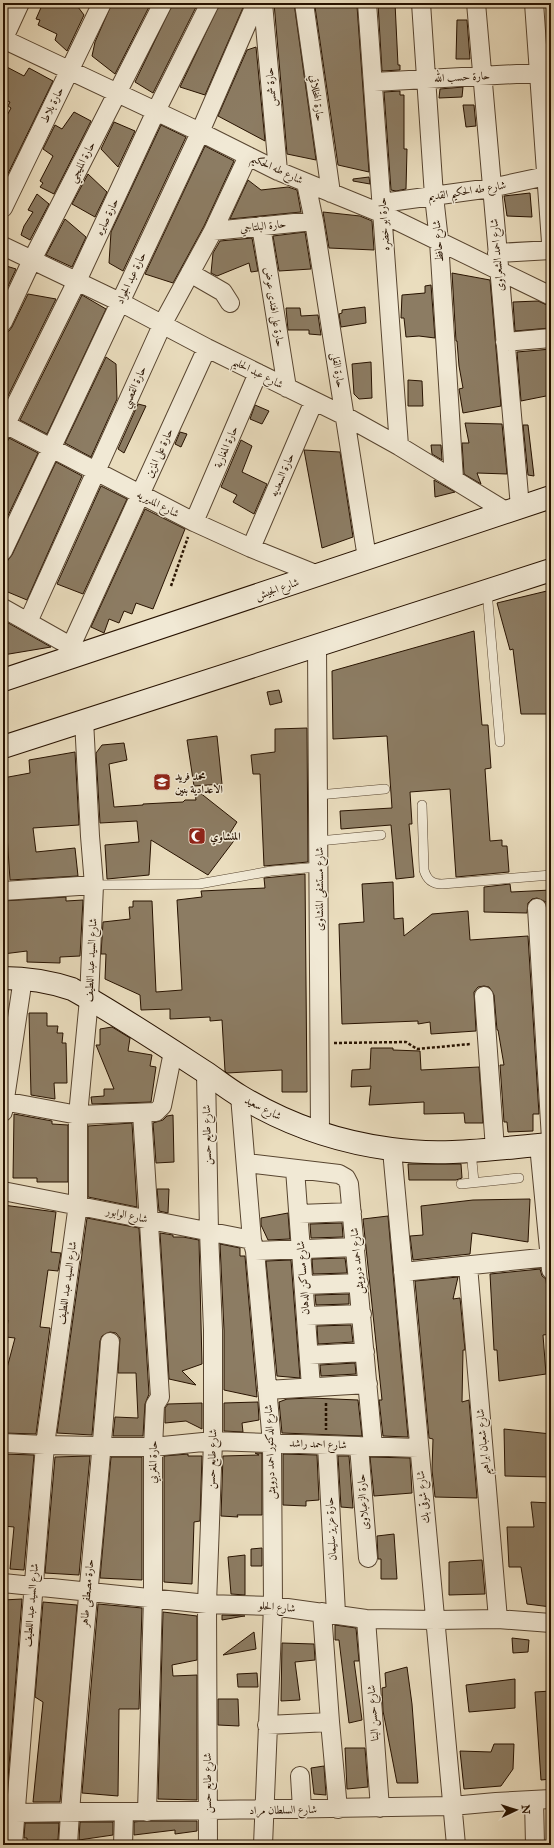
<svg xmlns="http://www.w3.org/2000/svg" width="554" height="1848" font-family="'IM FELL Great Primer',Amiri,serif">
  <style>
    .building { fill: #8c7c63; stroke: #271200 }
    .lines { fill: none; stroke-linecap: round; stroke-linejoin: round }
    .lane-casing { stroke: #584530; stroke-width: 10 }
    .street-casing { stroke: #584530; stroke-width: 20 }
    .secondary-casing { stroke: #271200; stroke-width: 24 }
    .path { stroke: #271200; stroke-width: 2.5; stroke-dasharray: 3 2; stroke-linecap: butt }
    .lane { stroke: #f1e9d5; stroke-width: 9 }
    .street { stroke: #f1e9d5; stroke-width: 18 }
    .secondary { stroke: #f1e9d5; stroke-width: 22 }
    .labels { text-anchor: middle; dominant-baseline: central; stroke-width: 3; stroke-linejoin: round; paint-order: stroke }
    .street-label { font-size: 11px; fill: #271200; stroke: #f1e9d5 }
    .poi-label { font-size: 11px; font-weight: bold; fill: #271200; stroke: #f1e9d5; text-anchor: start }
  </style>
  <rect width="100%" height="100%" fill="#eaddbe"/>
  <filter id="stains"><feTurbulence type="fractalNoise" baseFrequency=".005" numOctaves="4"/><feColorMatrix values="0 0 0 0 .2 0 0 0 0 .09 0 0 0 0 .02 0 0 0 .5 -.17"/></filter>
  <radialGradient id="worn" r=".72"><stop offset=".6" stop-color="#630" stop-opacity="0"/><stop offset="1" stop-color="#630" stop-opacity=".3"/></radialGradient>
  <path class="building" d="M43,3h32l9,12 -17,36 -12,-11 2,-6 -19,-9 2,-5 -4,-1z
    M112,3h39l-36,71 -23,-18 3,-14z
    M173,3h25l-45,90 -18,-11z
    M220,3h25l-40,92 -25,-8z
    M274,3h20l22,157 -29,-6z
    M395,3l3,62h2v5l-18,1 -4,-67z
    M357,6l12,166 -31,-7 -23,-158z
    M457,20h10l3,39h-14z
    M256,47l9,94 -47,-25 29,-66z
    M3,65l21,11 5,-8 24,13 -50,103v-61l8,-15 -3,-2 2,-4 -7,-3z
    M463,87l-1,10 -23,1 1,-9z
    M400,91v4h4v54h3l-1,40 -10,2 -5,-1 -7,-98z
    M463,105h11l2,21 -10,1z
    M74,112l17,9 -37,73 -14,-7 3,-4 -3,-2 13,-25 -10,-7 12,-24 7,4z
    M114,122l21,9 -17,36 -17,-18z
    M161,125l25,12 -63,134 -14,-8 2,-31z
    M205,146l29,15 -30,65 -31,57 -28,-9z
    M88,174l19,18 -12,25 -23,-13z
    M369,177l1,7 -17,-3v-2z
    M248,180l13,10 27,-3 9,3 4,22 -71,7z
    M530,193l2,24 -25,-1 -3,-20z
    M37,194l12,10 -19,36 -9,-5 3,-9 9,-14 -5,-2z
    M323,212l37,4 12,5 2,29 -45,-2z
    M65,219l21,18 -14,30 -26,-12z
    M305,232l6,37 -32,2 -6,-35z
    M252,238l6,33 -7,1 -2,-9 -32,13 -6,-3 2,-20 7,-12z
    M3,265l13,4 -13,28z
    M452,273l38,7 11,126 -38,7 -4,-24 4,-1 -4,-22 -2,-25h-1z
    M431,285l4,53 -16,-2 -13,1 -2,-19h-3l1,-23 23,-2v-7z
    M28,294l28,5 -53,107v-74l6,-1 3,-4z
    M82,295l24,14 -59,125 -27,-14z
    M538,301l11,5 1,22 -35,3 -2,-29z
    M365,307l1,16 -25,4 -2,-13 3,-1v-3z
    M286,308h14l1,8 17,-1 3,20 -12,-1v-4h-21z
    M551,349v46l-30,6 -4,-49z
    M106,357l10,7 1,35 -26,58 -26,-14z
    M371,362l1,36 -13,1 -5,-5 -2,-30z
    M408,380l14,1 1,25h-15z
    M138,404l8,2 -22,47 -6,-4z
    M255,405l14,6 -7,13 -12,-5z
    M465,423l37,1 5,50 -30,-1 4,11 -17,-10 -2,-31h7z
    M523,425h5l6,51 -6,-1z
    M180,432l7,2 -6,13 -6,-3z
    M9,438l29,15 -35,73v-75z
    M241,440l11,6 -10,26 25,12 -13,30 -21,-12 4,-7 -16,-8z
    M431,445h10l1,15 -10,-6z
    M304,450l36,2 13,85 -31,11z
    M56,462l26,14 -55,124 -24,-10v-18l5,-12 4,-5z
    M434,480l21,12 -20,5z
    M101,486l26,13 -44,95 -26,-10z
    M145,509l40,20 -32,80 -17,-6 -4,11 -8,-3 -5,12 -10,-4 -5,14 -13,-6z
    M551,590v124h-30l-8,-65 -3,1 -13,-47z
    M3,620l48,27 -48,8z
    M474,631l8,94h6l3,43 -6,1 5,72 12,-1v6h5l2,26 -53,5 -6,-88 -40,3 2,32h-3l5,53 -18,2 -5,-54 -50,4 -1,-18 52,-3 -5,-72 -54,3 -1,-68z
    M279,690l3,12 -12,3 -3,-13z
    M307,728l1,134 -44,4 -4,-92h-7l-2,-19 24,-3v-23z
    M217,736l5,48 -28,2 -7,-46z
    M124,743l3,17 -18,4 5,43 29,-2v-1l40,-2 2,-2h11l-2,-12 43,34 -7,11 6,5 -28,37 -57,-35 -2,35 -42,4 -2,-34 34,-3 -2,-21 -37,2 -4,-70 6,-8z
    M75,752l4,73 -46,3 3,24 39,-4 3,28 -68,4 -3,-45h-2l-2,-13v-44l27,-5 -1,-13z
    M305,874l2,218h-25v-22l-55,3 -2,-2 -3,-51 -12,1v-4l-40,2v-10l-29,1 -1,-15 -35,-16 1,-25h-5l2,-32 27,-3 -1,-12h4v-6h19l4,91 26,-2 -5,-90 25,-3 -1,-6 64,-3 -1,-10z
    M393,882l1,37 9,-1 1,18 28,-22 36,-3 2,29 58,-4 11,178h-6v17l-25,1 -1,-10h-3l-4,-57h4l-6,-35h-1l-3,-35 -5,-8 -5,-1 -6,1 -4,5 2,39 -45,3 -1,-12 -12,2v-3l-76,3 -3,-100 25,-2 -2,-38z
    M510,884l1,8 40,-2v23h-3l-2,-11 -9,-4 -5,1 -4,4 -1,10 -43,-1v-25z
    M66,897v4l17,-1 -3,56 -20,1v6l-33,-1v-11l-24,3v-53z
    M29,1013h18v13h11l-1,7h6l-1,10h4l1,40h-13l1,16 -24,-4z
    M112,1027l18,11 -2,13 24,4 -2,11 6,1 -5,35 -59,2 -1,-7 13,-1v-7h10l-18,-44h4v-16z
    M371,1048h22v2l27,1 1,19 58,-3 4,56h-18l-1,-10 -40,1v-12l-55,3 2,-19 -20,1 1,-17 18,-1z
    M14,1114l38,7v3l16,1v57h-31v-4h-24z
    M173,1115l1,47 -18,1 -3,-40 10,-3 4,-4z
    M132,1123l5,84 -49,-10v-71z
    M408,1164h53l1,14 -6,2h-47z
    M157,1189h12l-1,24 -9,-2z
    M530,1199l-2,43 -56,-9 -2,21 -57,6 -3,-24 13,-1 -2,-29 52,-6z
    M3,1205l53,7 -5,40 10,1 -3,18 -10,-1 -8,57 10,1 -14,106 -33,-1v-50l12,-45 -9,-1 2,-17 -5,-1z
    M288,1213l2,26 -22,1 -7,-15v-7z
    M388,1216l5,57 15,164 -25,-1 -4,-36h3l-19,-181z
    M87,1218l52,10 10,166 -4,10 -2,32h-30l2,-19 23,1 -2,-45h-18l2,-35 -4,-5 -6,-1 -8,4 -2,5 -8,94 -35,-2z
    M342,1223l1,14 -32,1 -1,-14z
    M160,1233l13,2v2h10l16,3 3,124 -20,7 14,14 -27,-6z
    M220,1244l20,4v8h5l12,141 -33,-7v-60z
    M345,1258l2,15 -34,1 -1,-15z
    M291,1260l9,118 -23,-2 -11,-115z
    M540,1269l2,7 4,3 5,55 -8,1 3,39 -47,7 -2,-31h-3l-4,-76z
    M458,1277l-5,22 7,-1 5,52h-2l-1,52 7,-2 8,98 -42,-1 -3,-27 1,-31 -4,-1 -14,-157z
    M349,1294v10l-33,1 -1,-10z
    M351,1325l2,17 -35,2 -1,-18z
    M355,1363l1,11 -35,2 -1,-11z
    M311,1398l47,2 4,36 -80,-3 -3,-31 8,-3z
    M258,1402l1,18 -17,3 1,9 -19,-1v-28z
    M202,1403v26l-16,-8 -21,2v-15l3,-4z
    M504,1429l47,5v43l-46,-1z
    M255,1453h7v62h-25l1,2 -17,-1 2,-60 36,-1z
    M3,1454l31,1 -10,115 -14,-1 4,-42 -11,-1z
    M188,1454v2h14l-2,65 -6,1 -2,62 -28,-2v-126z
    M283,1454l34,1 2,45 -13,1v5l-23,-1z
    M90,1456l-11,119 -34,-2 10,-116z
    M338,1456h11l4,52 -12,-1z
    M111,1457h31v123l-42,-2z
    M370,1457l40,1 2,35 -38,3z
    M531,1502l20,1v104l-24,-3 -6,-37h-12l-2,-40h27z
    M394,1534l3,45h-16v-20h-3l-1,-23z
    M262,1548v18h-11v-17z
    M245,1555v40l-14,-1 -3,-37z
    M482,1560l3,34 -36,1v-33z
    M22,1599l-15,193h-4v-192z
    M43,1602l34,3 -17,197h-27l10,-100 -8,-5z
    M98,1604l44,4 -3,101h-20l-1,87 -36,-3z
    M163,1612l34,4v44l-25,5 1,11 24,-1v125l-39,-1z
    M222,1615l23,1h-1l-22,4z
    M335,1625l21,3 3,33h-5l8,59 -13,3 -10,-83h-4z
    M254,1632l2,17 -33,6z
    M512,1638l17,2 -1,12 -15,1z
    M282,1643l32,1 1,16 -20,2 5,38 -19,1z
    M407,1667l5,37 6,79h-21l-14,-72 -1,-23 4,-1 -1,-14z
    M257,1673l1,14h-20l-1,-13z
    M515,1679v29l-46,4 -3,-27z
    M551,1691v88l-10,1 -6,-88z
    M218,1699h20l1,27 -21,-1z
    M494,1744h20l-1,25 -12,17 -37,3 -4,-38 31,1z
    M345,1748h20l3,39 -21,2z
    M324,1766l2,29 -12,-1 -3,-26z
    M143,1821h54v10l-22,3v-4l-41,5v-13z
    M80,1822h33v13l-34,5z
    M25,1823h34l-1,17 -31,2v-4h-3z"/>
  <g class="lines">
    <defs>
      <path id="lane" d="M487,591l13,151
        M318,795l67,-6
        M422,805l2,65c3,10 8,14 18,14l109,-9
        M319,841l62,-6
        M94,885l105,-1 72,-13 48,-4
        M471,1151l3,31
        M461,1184l58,-6"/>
      <path id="street" d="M263,3l15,168
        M304,3l27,190
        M367,3l32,443
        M421,3l13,193 5,45 15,238
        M476,3l44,504
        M534,3l17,239
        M3,39l197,93 78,39 105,43 168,82
        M3,40l17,-37
        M374,82l177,-10
        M306,183l8,38 53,337
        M382,203l109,-15 60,-13
        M3,208l99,-205
        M261,226l26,162
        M213,231l101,-10
        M3,246l117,56 87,46 138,68 54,30 108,66
        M497,253l54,-3
        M190,273l33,19 7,11
        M3,322l29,-62 131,-257
        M505,342l46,-4
        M3,423l191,99 57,26 67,27
        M3,430l74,-149 79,-170 54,-108
        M194,522l64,-149
        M251,548l63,-147
        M3,551l194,-412 59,-136
        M3,608l78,44
        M28,622l135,-299 50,-92 35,-75
        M317,645l3,488
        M71,646l136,-298
        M3,891l91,-6
        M537,908l14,231
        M484,996l11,153
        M206,1073l3,159 4,98v111l-6,163 1,241
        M240,1096l12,144 3,11 17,192 1,163 -10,239
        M3,1101l75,14 78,-3 6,-6 11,-54
        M3,1112l20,-134
        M142,1113l18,284 -5,8 -2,42v151l-6,214
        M539,1145l12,125
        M392,1150l64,695
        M247,1163l92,11 7,4 3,6 24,262
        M295,1169l16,218
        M3,1191l249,49
        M299,1214l53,-2
        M255,1251l101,-4
        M468,1266l30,353
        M403,1272l147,-15
        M304,1285l55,-2
        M306,1316l56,-2
        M309,1355l56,-3
        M267,1390l101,-6
        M3,1443l42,2 108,2 60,-6 205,7
        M327,1445l9,168
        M359,1446l9,112
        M3,1583l204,21 66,2 93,13 70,1 62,-1 53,4
        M322,1612l8,110 8,87
        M366,1619l14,189
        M267,1725l63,-3
        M300,1776l2,33
        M534,1800l1,45
        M15,1813l437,-7 44,-4 55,-3
        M13,1845l32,-400 33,-241v-89l11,-116 5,-114 -4,-49 -6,-116
        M68,1845c10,-168 30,-335 42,-503
        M123,1845l1,-33"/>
      <path id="secondary" d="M3,680l548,-183
        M3,747l548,-177
        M3,978c25,0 45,3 69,11 45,25 90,55 133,83 12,8 23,17 35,24 46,28 98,46 151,53 53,8 107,-1 160,-5"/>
    </defs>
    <use href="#lane" class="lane-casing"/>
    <use href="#street" class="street-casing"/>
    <use href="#secondary" class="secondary-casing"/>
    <path class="path" d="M171,586l17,-49
      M334,1043l72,-1 11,7 54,-5
      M326,1403v27"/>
    <use href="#lane" class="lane"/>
    <use href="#street" class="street"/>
    <use href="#secondary" class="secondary"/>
  </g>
  <defs>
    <symbol id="school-square" viewBox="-11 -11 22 22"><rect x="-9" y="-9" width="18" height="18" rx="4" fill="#8f2418" stroke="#f1e9d5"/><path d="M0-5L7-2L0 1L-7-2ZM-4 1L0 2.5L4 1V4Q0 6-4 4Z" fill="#fff"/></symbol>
    <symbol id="mosque-square" viewBox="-11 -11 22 22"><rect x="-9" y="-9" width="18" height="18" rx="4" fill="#8f2418" stroke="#f1e9d5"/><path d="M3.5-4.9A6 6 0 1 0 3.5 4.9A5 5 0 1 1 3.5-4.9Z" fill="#fff"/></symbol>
  </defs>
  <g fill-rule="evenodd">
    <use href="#school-square" x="152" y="772" width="20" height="20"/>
    <use href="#mosque-square" x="187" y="826" width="20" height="20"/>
  </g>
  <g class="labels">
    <g class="street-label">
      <text transform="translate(462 77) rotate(-3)">حارة حسب الله</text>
      <text transform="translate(271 87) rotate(-95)">حارة شمس</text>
      <text transform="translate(317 98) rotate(82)">حارة المخللاتي</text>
      <text transform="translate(52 105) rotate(-64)">حارة بلاط</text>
      <text transform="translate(82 162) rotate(-63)">حارة المليجي</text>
      <text transform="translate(277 169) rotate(25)">شارع طه الحكيم</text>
      <text transform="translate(467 191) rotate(-9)">شارع طه الحكيم القديم</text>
      <text transform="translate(107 217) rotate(-65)">حارة صابره</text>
      <text transform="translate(384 224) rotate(-94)">حارة ابو خضره</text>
      <text transform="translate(263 226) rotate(-6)">حارة البلتاجي</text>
      <text transform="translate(438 241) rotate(-95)">شارع حافظ</text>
      <text transform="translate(497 255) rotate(-95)">شارع احمد الشعراوى</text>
      <text transform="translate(131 278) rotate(-65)">حارة عبد الجواد</text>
      <text transform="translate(274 307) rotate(81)">حارة على افندى عوض</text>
      <text transform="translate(338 370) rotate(81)">حارة القلى</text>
      <text transform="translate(258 373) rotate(27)">شارع عبد الحليم</text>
      <text transform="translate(134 387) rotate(-66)">حارة القصبي</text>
      <text transform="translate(226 447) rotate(-67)">حارة المغاربة</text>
      <text transform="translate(159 453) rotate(-66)">حارة على المزين</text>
      <text transform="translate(282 475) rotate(-67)">حارة السعديه</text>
      <text transform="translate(158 504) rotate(27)">شارع المديريه</text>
      <text transform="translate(277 589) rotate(-19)">شارع الجيش</text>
      <text transform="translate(319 889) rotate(-90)">شارع مستشفى المنشاوى</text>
      <text transform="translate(91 960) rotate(-87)">شارع السيد عبد اللطيف</text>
      <text transform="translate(263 1108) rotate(27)">شارع سعيد</text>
      <text transform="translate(207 1135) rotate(-91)">شارع طايع حسن</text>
      <text transform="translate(127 1215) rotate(12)">شارع الوابور</text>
      <text transform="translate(357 1261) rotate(-95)">شارع احمد درويش</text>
      <text transform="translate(303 1278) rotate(-94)">شارع مساكن الدهان</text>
      <text transform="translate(67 1283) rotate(-82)">شارع السيد عبد اللطيف</text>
      <text transform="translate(483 1442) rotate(-95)">شارع شعبان ابراهيم</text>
      <text transform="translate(318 1444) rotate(2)">شارع احمد راشد</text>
      <text transform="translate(270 1452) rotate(-92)">شارع الدكتور احمد درويش</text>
      <text transform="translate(212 1459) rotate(-88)">شارع طايع حسن</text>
      <text transform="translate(153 1462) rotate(-89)">حارة المغربي</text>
      <text transform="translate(423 1497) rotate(-96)">شارع شوقى بك</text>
      <text transform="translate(363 1502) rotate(-94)">حارة الزعبلاوى</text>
      <text transform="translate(331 1529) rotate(-93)">حارة عزيز سليمان</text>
      <text transform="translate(87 1593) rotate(-85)">حارة مصطفى طاهر</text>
      <text transform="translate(31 1605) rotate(-85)">شارع السيد عبد اللطيف</text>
      <text transform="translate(277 1607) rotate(5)">شارع الحلو</text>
      <text transform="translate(373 1713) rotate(-94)">شارع حسن البنا</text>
      <text transform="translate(207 1783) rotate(-90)">شارع طايع حسن</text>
      <text transform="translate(283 1810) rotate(-1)">شارع السلطان مراد</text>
    </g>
    <g class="poi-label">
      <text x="175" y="776">محمد فريد<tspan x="175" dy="13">الاعدادية بنين</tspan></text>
      <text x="210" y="836">المنشاوي</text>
    </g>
  </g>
  <rect width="554" height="1848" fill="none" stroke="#eaddbe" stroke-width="16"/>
  <rect x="4" y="4" width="546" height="1840" fill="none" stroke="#271200" stroke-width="2"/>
  <rect x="8" y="8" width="538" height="1832" fill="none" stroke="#271200"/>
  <g transform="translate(516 1810) rotate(86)" stroke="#f1e9d5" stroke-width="3" paint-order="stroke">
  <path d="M0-3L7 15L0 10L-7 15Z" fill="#271200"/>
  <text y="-6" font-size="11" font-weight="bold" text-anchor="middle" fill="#271200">N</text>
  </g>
  <rect width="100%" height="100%" filter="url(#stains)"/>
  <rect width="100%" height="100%" fill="url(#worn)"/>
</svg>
